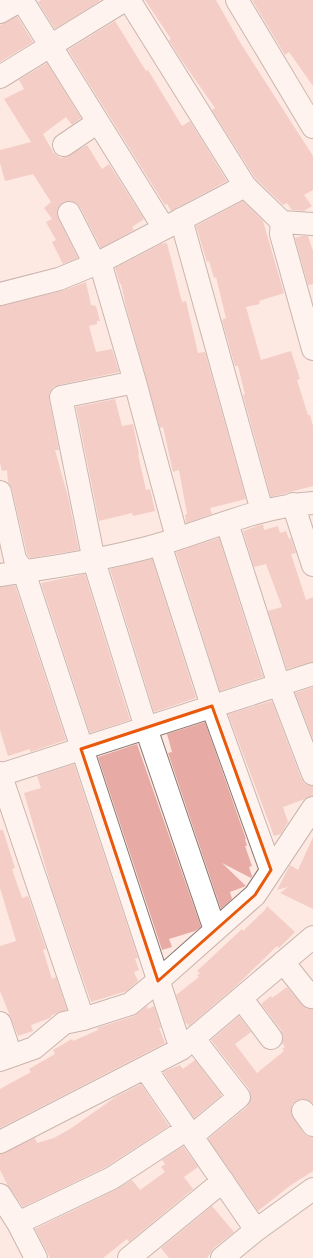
<svg xmlns="http://www.w3.org/2000/svg" width="313" height="1258" font-family="'DM Sans',sans-serif">
  <style>
    .building { fill: #e8aaa5 }
    .lines { fill: none; stroke-linecap: round; stroke-linejoin: round }
    .minor-casing { stroke: #8c776f; stroke-width: 24 }
    .minor { stroke: #fff; stroke-width: 22 }
    .marked { fill: none; stroke: #e8590c; stroke-width: 3; stroke-linejoin: round }
  </style>
  <rect width="100%" height="100%" fill="#fde9e2"/>
  <path class="building" d="M41,0h58l1,1 -45,28 -17,-27z
    M145,0h71l25,44 72,112v34l-9,5 8,11 -8,5 -12,-1 -5,-7 -4,2 -28,-27 -43,-68 3,-2 -35,-50 -11,-18 2,-1z
    M252,0h61v86l-24,-34 -4,3z
    M17,16l16,26 -33,20v-37z
    M115,21l31,50 2,-1 34,56 8,-5 37,60 -56,30 -4,-7 -2,1 -97,-155z
    M47,63l34,55 -9,7 -6,-8 -23,17 10,18 7,6 5,-1 22,-12 15,24 7,-5 35,55 -12,8 2,3 -33,18 -21,-41 -4,-4 -6,-2 -7,1 -4,4 -2,6 1,6 20,40 -15,6 -11,-22 4,-2 -10,-18 6,-3 -8,-11 7,-6 -18,-28 -28,7 -5,-18v-13l31,-8 -27,-43 20,-10 -5,-9z
    M243,201l20,20 21,72 -25,8 1,3 -14,3 15,53 30,-9 9,28 -3,1 11,35h2l3,11v60l-42,11 -28,-102 2,-1 -7,-28h-3l-13,-46 4,-2 -10,-41 -2,1 -5,-17 -2,1 -11,-36z
    M302,236h6l5,15v33l-5,1 -13,-47z
    M167,243l15,59 4,-1 12,52 7,-1 41,147 -36,9 2,6 -26,9 -1,-8 2,-1 -8,-44 -6,2 -10,-45 -3,1 -34,-122 -5,-22h-1l-5,-16 46,-24z
    M86,282l5,23 5,1 4,15h-3v3l-8,2 7,26 16,-3 7,23 -60,13 -6,2 -4,6v6l10,51h-4l13,47 11,53 -49,8 -3,-4 -15,-65 -4,-7 -1,-12 -5,1 -2,-8v-157l62,-15z
    M115,399l7,27 11,-2 6,30h-1l8,36 4,-1 5,22 -22,5 -1,-3 -33,8 -23,-114z
    M263,524l1,6 14,-4 2,7 6,-2 3,8 2,-1 5,15 -5,1 15,46 7,-3v65l-26,7 -19,-58 14,-4 -16,-43 -12,3 -11,-36z
    M219,538l44,139 -43,14 -44,-139z
    M152,559l44,139 -42,14 -44,-143z
    M85,574l45,146 -40,13 -49,-150z
    M15,585l51,155 -36,12v-3l-22,7 -8,-26v-143z
    M313,687v52l-18,-46z
    M272,701l29,77 4,6 8,2v10l-30,11 5,15 -7,12 -7,2 -46,-122z
    M205,722l41,117h-1l2,7h-2l7,20 -3,1 3,9 -1,2 -29,-15 24,23 -16,6 2,7 -11,10 -53,-156 4,-1 -5,-18z
    M137,744l64,183 -6,4 -26,8 3,8 -10,3 -64,-193z
    M74,764l64,194 -3,1 4,11 -5,2 4,9 -11,10 -36,11 -39,-113 -28,-96 17,-5 -4,-12z
    M0,830h3l12,38 -3,1 10,29 6,-2 18,53 -3,1 9,29 4,-2 11,33 -15,5 -2,3 -19,7 2,6 -15,5 -18,-45v-45l16,-5 -16,-53z
    M313,837v72l-33,-16 8,-6 -11,3 13,-25 8,5z
    M267,906l28,26 -16,16 -2,-2 -41,40 -47,40 -4,-4 -9,-27 23,-18 -2,-2 3,-2 -3,-2 45,-42 1,2 22,-21z
    M287,987l15,18 5,4h6v95l-5,-4 -7,-1 -5,2 -4,4 -1,7 12,20 4,4 6,1v34l-22,14 -33,26 -50,-72 39,-32 3,-5 1,-6 -2,-7 -38,-49 28,-24 12,16 -16,12 22,29 27,-22 -2,-2 3,-2 -3,-4 1,-6 -2,-7 -20,-26 10,-8 1,2z
    M147,1006l1,3 6,-3 7,22h-2l6,15 -165,85v-39l31,-17 -2,-3 26,-15 -2,-4 19,-11 1,2 25,-11 -1,-2 37,-12z
    M195,1060l27,35 -28,23 -31,-46 17,-7 3,4z
    M141,1084l28,42 -63,41 -83,40 -15,-21 -8,-16v-16l35,-16 2,5 17,-5 16,-9 47,-33z
    M183,1146l15,21 -14,10 9,12 -64,53 -2,-3 -24,19h-53l-15,-29 82,-40 15,-9 8,10 25,-18 -4,-5 4,-3 -3,-4z
    M212,1206l22,26 -20,16 -7,10h-38l-8,-10z"/>
  <g class="lines">
    <defs>
      <path id="minor" d="M22,0l142,228
        M129,0l116,186 37,36 -1,12 32,115
        M237,0l76,127
        M0,12l21,-12
        M0,77l125,-77
        M64,145l34,-23
        M69,213l26,51
        M181,219l81,292
        M282,222l31,2
        M100,262l35,120 42,156
        M0,294l59,-15 41,-17 145,-76
        M135,382l-74,15 33,164 52,167 69,202
        M0,492l15,67 9,13 157,477
        M293,504l20,61
        M227,523l52,162 34,89
        M160,544l52,162 59,164
        M0,575c55,-8 108,-16 161,-31 50,-15 100,-38 152,-41
        M0,773l83,246
        M0,775l313,-101
        M283,962l28,35
        M241,998l30,40
        M0,1023l11,33
        M0,1060l34,-12 30,-25 19,-4 47,-15 28,-23 97,-86 58,-87
        M145,1068l111,162
        M303,1111l10,14
        M192,1136l47,-39 -45,-58
        M0,1142l181,-93 132,-112
        M0,1195l18,28 18,35
        M18,1223l94,-45 75,-49
        M129,1258l94,-77
        M222,1258l34,-28 57,-41"/>
    </defs>
    <use href="#minor" class="minor-casing"/>
    <use href="#minor" class="minor"/>
  </g>
  <path d="M0 0H313V1258H0ZM212,706l59,164 -16,25 -97,86 -77,-232z" fill="#fde9e2" fill-opacity=".55" fill-rule="evenodd"/>
  <path class="marked" d="M212,706l59,164 -16,25 -97,86 -77,-232z"/>
</svg>
